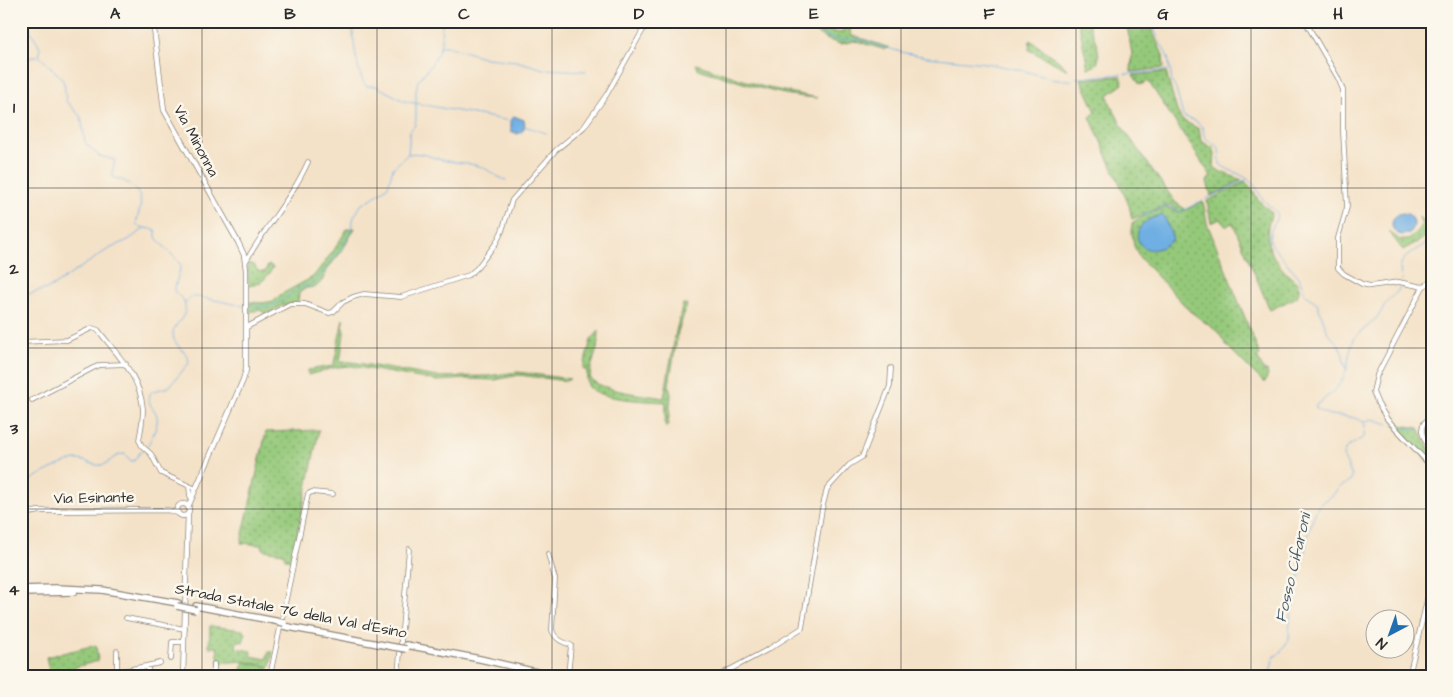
<svg xmlns="http://www.w3.org/2000/svg" width="1453" height="697" font-family="'Architects Daughter',sans-serif">
  <style>
    .grass { fill: url(#grass-dots); stroke: #607a52 }
    .pitch { fill: #95c97a; stroke: #607a52 }
    .water { fill: #6fafe3; stroke: #4d6d87 }
    .lines { fill: none; stroke-linecap: round; stroke-linejoin: round }
    .stream { stroke: #6fafe3; stroke-width: 1 }
    .minor-casing { stroke: #90867a; stroke-width: 5.5 }
    .major-casing { stroke: #90867a; stroke-width: 6 }
    .highway-casing { stroke: #90867a; stroke-width: 8 }
    .minor { stroke: #fff; stroke-width: 4 }
    .major { stroke: #fff; stroke-width: 4.5 }
    .highway { stroke: #fff; stroke-width: 5.5 }
    .highway-bridge-casing { stroke: #90867a; stroke-width: 8; stroke-linecap: butt }
    .highway-bridge { stroke: #fff; stroke-width: 5.5 }
    .grid { fill: none; stroke: #2b2b2b; stroke-width: 1; stroke-opacity: 0.55 }
    .labels { text-anchor: middle; dominant-baseline: central; stroke-width: 5; stroke-linejoin: round; paint-order: stroke }
    .street-label { font-size: 15px; fill: #2b2b2b; stroke: #fbf7ec }
    .water-label { font-size: 16px; font-style: italic; fill: #43596b; stroke: #fbf7ec }
    .neatline { fill: none; stroke: #2b2b2b; stroke-width: 2 }
    .grid-label { font-size: 16px; text-anchor: middle; font-weight: bold; fill: #2b2b2b }
  </style>
  <defs>
    <pattern id="grass-dots" width="8" height="8" patternUnits="userSpaceOnUse" patternTransform="scale(1.25)"><rect width="8" height="8" fill="#95c97a"/><path d="M2 2h.1M6 6h.1" fill="none" stroke="#7aa364" stroke-width="1.8" stroke-linecap="round"/></pattern>
  </defs>
  <rect width="100%" height="100%" fill="#fbf7ec"/>
  <filter id="ink" filterUnits="userSpaceOnUse"><feTurbulence type="fractalNoise" baseFrequency=".02" numOctaves="2"/><feDisplacementMap in="SourceGraphic" scale="10" xChannelSelector="R" yChannelSelector="G"/><feConvolveMatrix kernelMatrix="1 2 1 2 8 2 1 2 1" color-interpolation-filters="sRGB"/></filter>
  <filter id="wash" filterUnits="userSpaceOnUse"><feTurbulence type="fractalNoise" baseFrequency=".0096" numOctaves="4" result="noise"/><feDisplacementMap in="SourceGraphic" scale="20" xChannelSelector="R" yChannelSelector="G"/><feGaussianBlur stdDeviation="1.12" result="paint"/><feColorMatrix in="noise" values="0 0 0 0 0 0 0 0 0 0 0 0 0 0 0 0 0 1.4 0 .05"/><feComposite in="paint" operator="in"/></filter>
  <g filter="url(#wash)">
    <rect width="100%" height="100%" fill="#f4e2c8"/>
    <path class="grass" d="M800,21h9l16,9 16,3 4,-5 -1,-7h5l2,14 39,13 -7,1 -28,-8 -15,3 -14,-5z
      M1078,21h10c4,13 22,45 0,47z
      M1126,21h22l15,34 1,13 -33,4 1,-18z
      M1030,40l30,22 8,8 -39,-20z
      M696,64l68,23 54,11c-46,-2 -77,-17 -120,-29z
      M1166,72l11,39 5,9 17,9 2,12 12,7 2,5 -1,14 7,5 21,8 -31,16 -4,-15 4,-5 -63,-95 -8,4 -7,-10z
      M1121,76l2,8 -15,11 2,8 13,25 52,74 10,7 -6,3 -9,-7h-4l-34,14 -3,-14 -39,-88 6,-5 -15,-33z
      M1245,182l7,6 6,12 14,13c-10,26 -3,41 15,61 4,4 9,6 11,11 2,4 1,7 -1,12l-27,13 -37,-87 -8,3 -4,-7 -10,4 -4,-22z
      M1203,201l4,22 53,132 -3,2 7,14h3l1,4 -3,7h-2l-37,-37 -8,-13 -27,-20 -51,-54 -6,-12 -2,-13v-10l9,-6 26,-10 12,6z
      M1419,217l13,14c-7,9 -20,13 -29,19l-15,-19 12,9h8l11,-10 3,-5z
      M355,228l-13,23 -14,17 -6,13 -6,6 -10,1 -7,5 -1,9 -16,4 -16,8 -6,-4 -12,2v-10l14,1 12,-2 6,-6 33,-18 21,-27 13,-21z
      M248,263l6,2 4,6 7,1 3,-7 5,2c-6,11 -12,18 -25,19z
      M683,304l4,1 -9,27 -9,53 2,10 -3,30 -2,2 -1,-3 1,-22c-17,-1 -67,-2 -77,-15 -3,-5 -2,-10 -2,-16l-4,-2 8,-29 8,-9 -2,18 -6,19 -1,10c10,13 56,17 74,20l12,-67z
      M343,319l1,14 -4,29h12l85,15 50,-1 31,-4 52,7 -4,2 -47,-6 -24,5 -27,-1 -31,2 -85,-15 -15,1 -29,8v-5l25,-4c2,-4 8,-39 10,-47z
      M1393,424l26,4 13,26v11z
      M319,430l-27,130 -7,-1 -1,-6 -20,-3 -2,-5 -21,-2 25,-111z
      M210,626l33,4 3,3 -3,9 -6,-1 -1,7 15,3v5l15,3 3,-7h4l-3,15 -27,-6 -24,2 -2,-16h-8z
      M96,645l2,16 -48,13 -4,-17z"/>
    <path class="pitch" d="M243,662l26,5 -2,9h-27z"/>
    <path class="water" d="M514,116l10,4c2,5 0,12 -6,14l-7,-3v-11z
      M1392 224a11 11 0 1 1 22 0a11 11 0 1 1-22 0Z
      M1162,215l4,5 7,19c-31,31 -56,-15 -11,-24z"/>
    <g class="lines">
      <path class="stream" d="M29,21c0,4 1,9 3,12 4,9 11,13 7,23l21,20 4,7 2,18 15,16 4,26 14,13 16,4 -3,14 2,4c14,2 30,14 26,30 -1,6 -3,10 -4,16l4,3 16,3v7c7,11 19,18 25,29l-7,24c2,5 8,7 10,12 6,16 -12,21 -11,33 1,12 16,16 16,28l-20,24 -16,4 -3,3c-3,13 4,12 7,22 2,9 -6,23 -10,31
        M353,21c-1,16 4,53 13,65h10l28,15 106,20
        M803,21l23,15 11,4 21,-1 43,13 26,5 59,6 39,8 31,9h16
        M1152,21l4,13 12,23 4,25 4,7 7,27 14,6 6,6c0,12 7,13 16,20l1,16c8,7 17,8 26,14 11,7 11,12 17,22 5,5 10,8 15,14l-8,19 -1,6 5,9 25,29 6,17 12,9 11,30 10,11 4,8 4,17
        M440,46h7l39,12 30,3 28,8 42,2
        M21,60l16,-4
        M1125,74l44,-4
        M1076,78l45,-4
        M524,126l22,7
        M408,154c14,-3 26,5 39,7 12,2 24,2 35,6 9,4 15,11 24,13
        M1206,199l40,-19
        M1140,216l27,-10 13,6 22,-11
        M1402,280c0,-3 -2,-8 -2,-12 2,-14 22,-20 32,-29
        M21,296l29,-8 57,-38 21,-10 16,-11
        M185,303c2,-1 3,-4 6,-6 4,-2 45,8 53,9
        M248,306c33,4 31,-7 55,-19 4,-2 8,-2 12,-4l26,-35 8,-13 5,-18 7,-12 16,-10 11,-9 5,-18 15,-14 2,-23 5,-6 1,-7v-27l2,-10 13,-16 7,-12 3,-10 1,-22
        M1364,422l8,-3 17,5
        M1395,426l24,4
        M1424,431l8,2
        M21,487c8,-8 47,-28 57,-27 7,0 16,6 23,5 10,-1 12,-11 24,-11l6,7h3l6,-9 4,-2
        M1269,676l5,-19 6,-4 9,-14 1,-22 5,-17 14,-70 6,-17 4,-8 14,-10 6,-8 12,-6 1,-5 -9,-20 3,-8 18,-11 1,-14c-14,-11 -35,-3 -49,-14v-4c13,-10 22,-14 29,-31 5,-12 3,-30 13,-40 7,-6 15,-11 21,-19 3,-4 4,-9 8,-13 5,-6 12,-9 14,-18"/>
    </g>
  </g>
  <g filter="url(#ink)">
    <g class="lines">
      <defs>
        <path id="minor" d="M1305,21l33,57 5,12v41l4,76 -9,31v30l6,6 18,10 8,2 29,-4 24,5
          M245,263c19,-35 47,-65 63,-101
          M1432,281l-9,6 -46,88 -4,17 5,12 9,15 45,48
          M247,327l43,-23h15l24,9 4,-1 10,-10 10,-5 11,-3 37,3 68,-22 8,-7 19,-25 6,-12 10,-31 44,-50 28,-23 23,-33 41,-73
          M21,342l46,-2 25,-12 6,2c19,25 42,45 45,79 0,10 -2,21 -4,31l3,6 9,8 10,19 35,16
          M32,400l61,-32 7,-3 26,-1
          M1432,417c-18,8 -8,23 0,35
          M189,486l1,10
          M548,554l7,25 -3,51c3,9 10,12 19,15l-3,31
          M126,618l59,11
          M171,659l1,-17h12
          M148,666v10
          M105,676l12,-4v-21
          M117,676v-4l43,-9
          M214,676v-12
          M270,676l38,-182 4,-2 21,2
          M398,676l11,-127
          M718,676l49,-26 35,-22 20,-119 5,-20 22,-24 13,-8 28,-71 1,-18
          M1409,676l23,-97"/>
        <path id="major" d="M153,21l11,89 74,132 6,13 2,15v100l-3,10 -55,127
          M177 510a6 6 0 1 1 12 0a6 6 0 1 1-12 0Z
          M21,514l19,-3 128,-1 10,3
          M183,676l5,-162"/>
        <path id="highway" d="M21,589l35,-1 46,2 76,13
          M21,593l53,-1
          M196,606l79,15
          M283,626l111,21
          M406,645l74,14 74,17"/>
      </defs>
      <use href="#minor" class="minor-casing"/>
      <use href="#major" class="major-casing"/>
      <use href="#highway" class="highway-casing"/>
      <use href="#minor" class="minor"/>
      <use href="#major" class="major"/>
      <use href="#highway" class="highway"/>
      <defs>
        <path id="highway-bridge" d="M177,606l19,4
          M275,621l9,2
          M394,647l12,2"/>
      </defs>
      <use href="#highway-bridge" class="highway-bridge-casing"/>
      <use href="#highway-bridge" class="highway-bridge"/>
    </g>
  </g>
  <path class="grid" d="M202,21v655M377,21v655M552,21v655M726,21v655M901,21v655M1076,21v655M1251,21v655M21,188h1411M21,348h1411M21,509h1411"/>
  <g class="labels">
    <g class="street-label">
      <text transform="translate(196 141) rotate(62)">Via Minonna</text>
      <text transform="translate(94 498) rotate(-1)">Via Esinante</text>
      <text transform="translate(291 611) rotate(11)">Strada Statale 76 della Val d'Esino</text>
    </g>
    <g class="water-label">
      <text transform="translate(1293 568) rotate(-77)">Fosso Cifaroni</text>
    </g>
  </g>
  <rect width="1453" height="697" fill="none" stroke="#fbf7ec" stroke-width="55"/>
  <g transform="translate(1390 634) rotate(221)"><circle r="24" fill="#fbf7ec" stroke="#a8a59f"/>
  <path d="M0-4L9 19L0 12L-9 19Z" fill="#1f6fb2"/>
  <text y="-8" font-size="14" font-weight="bold" text-anchor="middle" fill="#2b2b2b">N</text>
  </g>
  <rect x="28" y="28" width="1398" height="642" class="neatline"/>
  <g class="grid-label">
    <text x="115" y="19">A</text>
    <text x="290" y="19">B</text>
    <text x="464" y="19">C</text>
    <text x="639" y="19">D</text>
    <text x="814" y="19">E</text>
    <text x="989" y="19">F</text>
    <text x="1163" y="19">G</text>
    <text x="1338" y="19">H</text>
    <text x="14" y="113">1</text>
    <text x="14" y="274">2</text>
    <text x="14" y="434">3</text>
    <text x="14" y="595">4</text>
  </g>
</svg>
